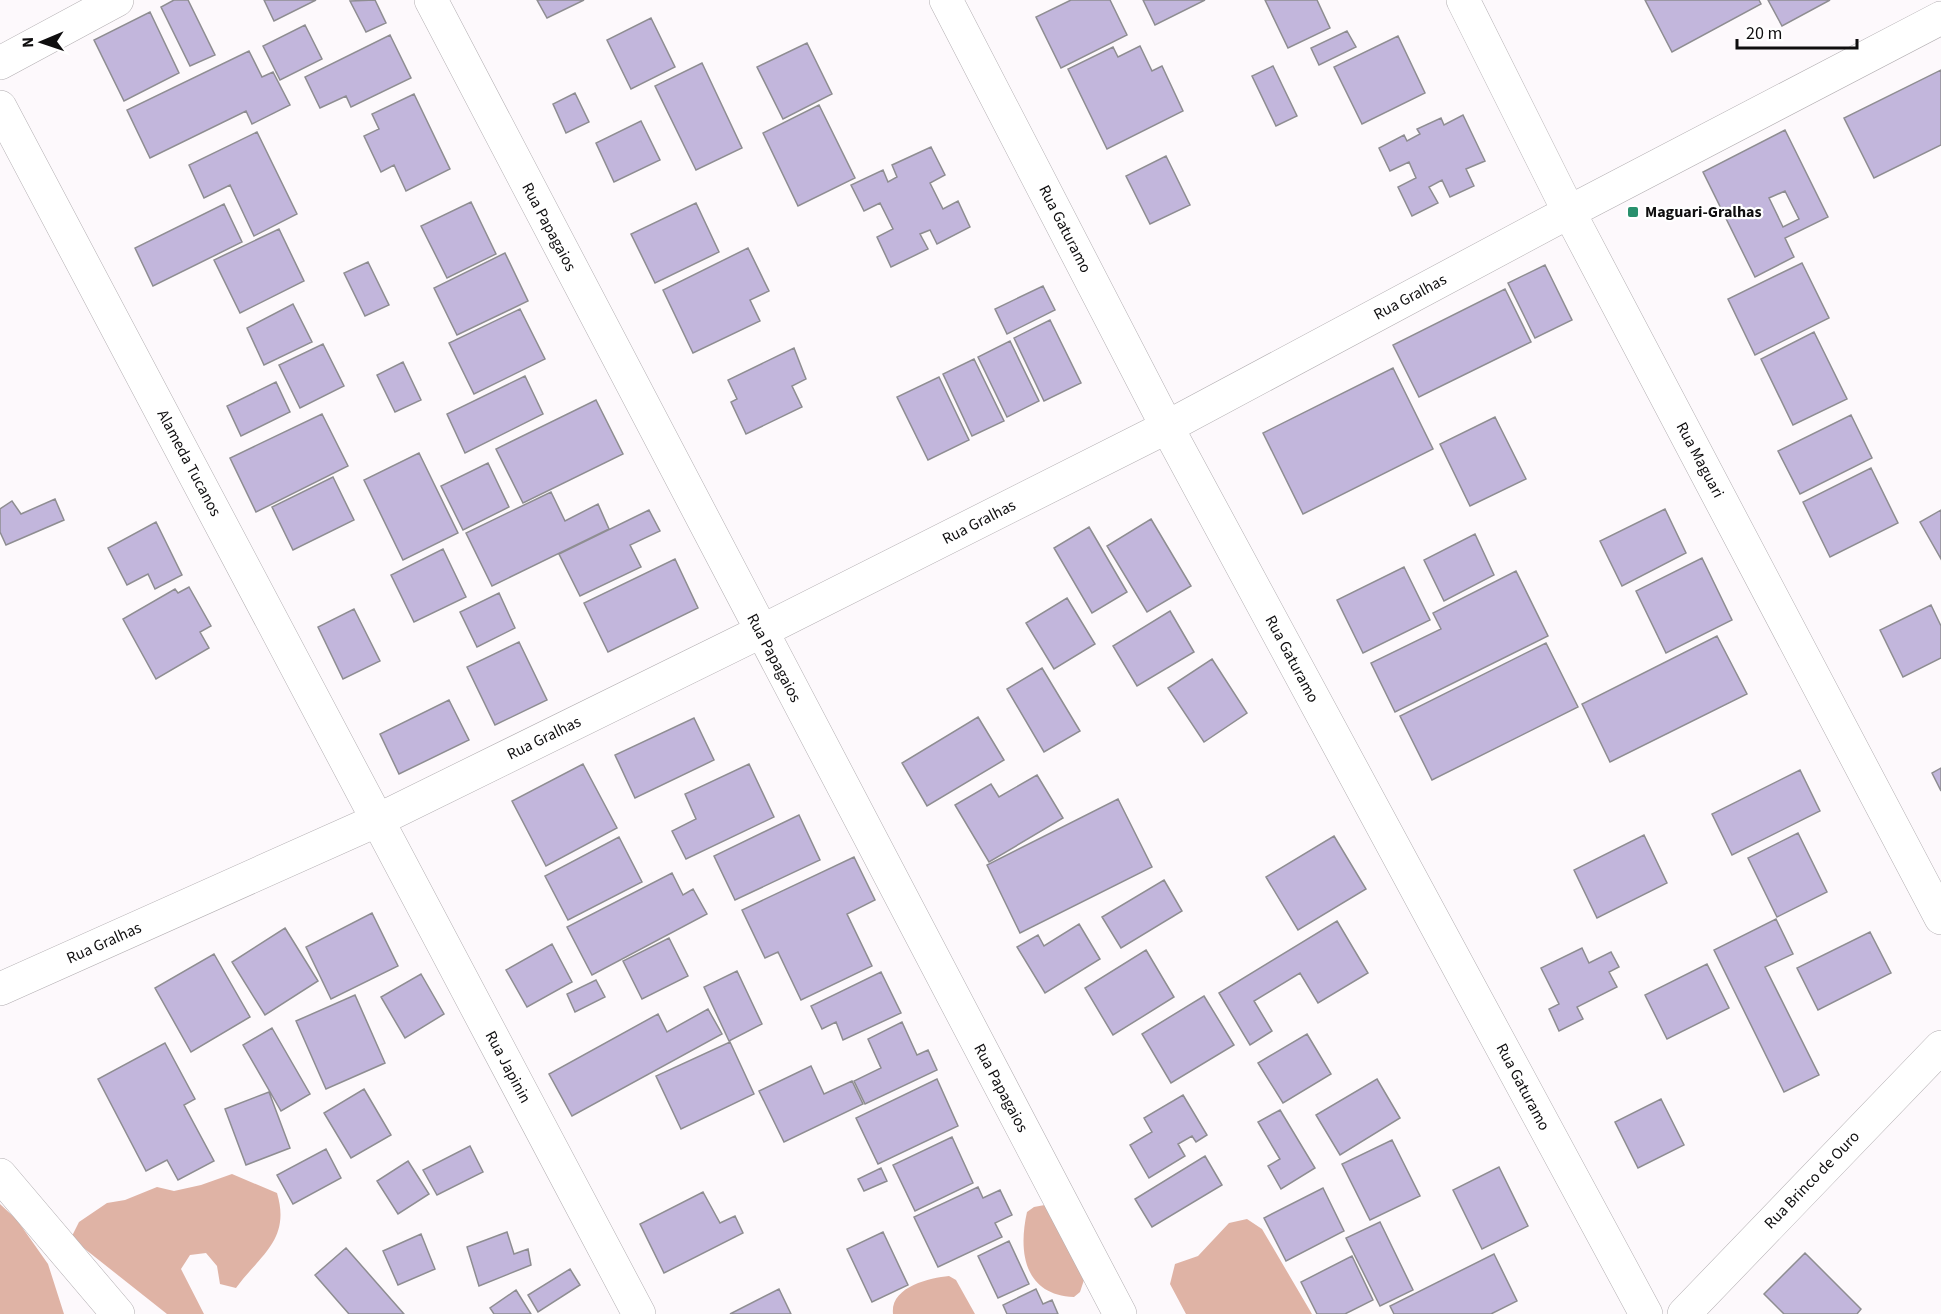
<svg xmlns="http://www.w3.org/2000/svg" width="1941" height="1314" font-family="'Source Sans 3',sans-serif">
  <style>
    .forest { fill: #dfb3a5 }
    .building { fill: #c2b6dc; stroke: #8e8d91; stroke-width: 1.5; fill-rule: evenodd }
    .lines { fill: none; stroke-linecap: round; stroke-linejoin: round }
    .minor-casing { stroke: #b3afb2; stroke-width: 34 }
    .minor { stroke: #fff; stroke-width: 33 }
    .poi-dot { fill: #28906d; stroke: #fff; stroke-width: 2 }
    .labels { text-anchor: middle; dominant-baseline: central; stroke-width: 4.5; stroke-linejoin: round; paint-order: stroke }
    .poi-label { font-size: 16px; font-weight: bold; fill: #0f0e0f; stroke: #fff; text-anchor: start }
    .street-label { font-size: 16px; fill: #0f0e0f; stroke: #fff }
  </style>
  <rect width="100%" height="100%" fill="#fdf9fc"/>
  <path class="forest" d="M232,1174l45,19c14,47 -17,62 -41,95l-16,-4 -3,-18 -11,-13 -16,2 -9,14 23,45h-37l-96,-76 8,-16 28,-19 18,-3 32,-13 17,4 27,-6z
    M0,1204l17,16 31,44 16,50h-64z
    M1050,1204l35,73 -5,15 -6,5c-50,-2 -56,-45 -47,-85l7,-5z
    M1247,1219l15,10 50,85h-126l-16,-30 5,-20 23,-8 31,-33z
    M949,1276l7,4 19,34h-82c-3,-27 36,-36 56,-38z"/>
  <path class="building" d="M174,0h14l27,55 -25,11 -29,-59z
    M264,0h52l-42,21z
    M375,0l11,23 -20,9 -16,-31z
    M537,0h47l-37,18z
    M1071,0h39l17,35 -66,33 -25,-51z
    M1143,0h62l-50,25z
    M1265,0h52l13,28 -42,20z
    M1645,0h114l2,4 -89,48z
    M1768,0h62l-48,26z
    M150,12l29,61 -55,28 -30,-61z
    M651,18l24,49 -44,22 -24,-49z
    M305,25l17,34 -42,21 -17,-34z
    M1347,31l9,16 -37,18 -8,-17z
    M390,35l21,43 -60,29 -5,-11 -26,12 -15,-31z
    M1398,36l27,57 -63,31 -28,-57z
    M807,43l25,51 -49,25 -26,-52z
    M1140,46l12,25 10,-5 21,45 -76,38 -39,-80 45,-22 5,10z
    M249,51l13,26 11,-5 17,33 -38,19 -6,-13 -96,47 -23,-48z
    M702,63l40,85 -46,22 -41,-84z
    M1273,66l24,50 -21,10 -24,-50z
    M1941,70v75l-67,33 -30,-60z
    M575,93l14,29 -23,11 -13,-29z
    M414,94l36,75 -44,22 -12,-26 -13,7 -17,-36 15,-7 -7,-15z
    M819,105l36,73 -57,28 -35,-73z
    M1463,115l22,46 -19,8 8,17 -24,11 -8,-17 -13,7 9,16 -26,13 -14,-29 18,-9 -7,-16 -19,9 -11,-23 25,-13 3,6 13,-7 -3,-5 24,-11 3,7z
    M641,121l19,39 -46,22 -18,-39z
    M1785,130l43,87 -43,21 9,19 -39,20 -52,-105zM1785,191l14,28 -16,8 -14,-29z
    M257,132l40,82 -43,22 -24,-51 -26,13 -15,-33z
    M931,147l14,28 -15,8 13,26 15,-8 12,26 -33,17 -7,-14 -10,4 8,15 -37,18 -14,-30 16,-8 -13,-26 -16,8 -13,-26 32,-15 5,12 9,-5 -5,-12z
    M1166,156l24,49 -40,19 -24,-48z
    M471,202l25,52 -49,24 -26,-52z
    M696,203l23,49 -64,31 -24,-49z
    M224,204l18,38 -89,44 -18,-38z
    M279,229l25,52 -64,32 -26,-53z
    M748,248l21,43 -19,9 10,21 -67,32 -30,-63z
    M505,253l23,48 -71,34 -23,-47z
    M368,262l21,43 -24,11 -21,-43z
    M1802,263l27,55 -74,37 -27,-56z
    M1545,265l27,55 -37,18 -27,-55z
    M1043,286l12,24 -48,24 -12,-25z
    M1505,289l26,53 -112,55 -26,-52z
    M293,304l19,38 -48,23 -17,-37z
    M520,309l25,50 -71,35 -25,-51z
    M1050,320l31,63 -37,18 -30,-63z
    M1814,332l33,67 -54,26 -32,-66z
    M1010,341l29,60 -32,16 -29,-60z
    M323,344l21,42 -44,22 -21,-43z
    M794,348l12,31 -14,7 10,21 -56,27 -15,-32 6,-3 -9,-19z
    M974,359l30,62 -32,15 -29,-62z
    M403,362l18,38 -26,12 -18,-37z
    M1393,368l40,81 -130,65 -40,-81z
    M525,376l18,38 -78,39 -18,-39z
    M939,377l30,63 -41,20 -31,-63z
    M276,382l14,30 -49,24 -14,-30z
    M596,400l27,54 -100,49 -27,-54z
    M322,414l26,52 -92,46 -26,-54z
    M1851,415l21,43 -72,36 -22,-43z
    M1495,417l31,62 -56,27 -30,-62z
    M419,453l39,80 -55,27 -39,-80z
    M488,463l21,44 -46,23 -22,-44z
    M1871,468l27,55 -68,34 -27,-55z
    M333,477l21,43 -61,30 -21,-43z
    M551,492l14,29 33,-17 11,25 -117,57 -26,-53z
    M55,499l9,21 -58,25 -6,-13v-23l12,-8 9,13z
    M1665,509l21,44 -64,33 -22,-45z
    M649,510l11,21 -30,14 11,22 -61,29 -21,-42z
    M1941,510v49l-21,-37z
    M1151,519l40,67 -44,26 -40,-66z
    M156,522l26,53 -27,14 -7,-15 -21,11 -19,-37z
    M1089,527l38,65 -35,21 -38,-65z
    M1475,534l19,41 -50,26 -20,-41z
    M443,549l23,48 -52,25 -23,-47z
    M1702,558l30,62 -66,33 -30,-62z
    M675,559l23,49 -90,44 -24,-49z
    M1404,567l26,53 -67,33 -26,-53z
    M1516,571l32,65 -153,76 -24,-49 70,-34 -8,-16z
    M189,587l22,39 -11,6 9,16 -53,31 -33,-60 52,-30 3,4z
    M499,593l16,35 -38,19 -17,-35z
    M1067,598l28,46 -41,25 -28,-46z
    M1931,605l10,21v32l-38,19 -23,-47z
    M354,609l26,52 -37,18 -25,-52z
    M1170,611l24,41 -57,34 -24,-40z
    M1717,636l30,58 -137,68 -28,-58z
    M519,642l28,58 -52,25 -28,-58z
    M1546,643l32,64 -146,73 -32,-64z
    M1212,659l35,54 -43,29 -36,-54z
    M1042,668l38,63 -36,21 -37,-63z
    M449,700l20,40 -70,34 -19,-40z
    M978,717l26,43 -77,46 -25,-43z
    M694,718l20,42 -79,38 -20,-43z
    M583,764l34,64 -71,38 -34,-65z
    M749,764l25,53 -88,42 -14,-28 24,-12 -11,-25z
    M1941,768v23l-9,-18z
    M1800,770l20,41 -88,44 -20,-41z
    M1037,775l26,43 -74,44 -34,-57 36,-21 8,13z
    M1118,799l34,68 -132,66 -33,-68z
    M799,815l21,45 -85,40 -21,-44z
    M1798,833l29,59 -50,25 -29,-59z
    M1644,835l23,48 -70,35 -23,-48z
    M1334,836l32,53 -68,41 -32,-53z
    M619,837l23,45 -74,38 -23,-44z
    M854,857l21,43 -28,14 25,52 -71,34 -23,-48 -13,6 -23,-48z
    M672,873l11,22 10,-6 14,25 -115,61 -25,-48z
    M1164,880l18,31 -61,37 -19,-31z
    M372,913l26,53 -67,33 -25,-52z
    M1776,919l17,35 -28,13 54,108 -35,17 -70,-142z
    M1337,921l31,52 -50,30 -18,-30 -46,28 18,30 -22,14 -31,-52z
    M1079,924l21,35 -55,34 -28,-46 21,-12 6,11z
    M285,928l33,53 -53,34 -33,-53z
    M1870,932l21,41 -73,37 -21,-42z
    M669,938l19,38 -46,23 -19,-38z
    M552,944l20,38 -45,25 -21,-37z
    M1582,948l7,15 22,-11 8,15 -10,5 8,15 -40,20 6,12 -24,12 -10,-22 10,-5 -18,-36z
    M1146,950l28,47 -61,38 -28,-47z
    M214,954l36,63 -59,35 -36,-64z
    M1707,964l22,44 -62,31 -22,-44z
    M737,971l25,53 -33,17 -25,-54z
    M881,972l20,41 -58,27 -7,-18 -14,7 -11,-23z
    M421,974l23,40 -39,24 -24,-41z
    M596,980l9,17 -30,15 -8,-18z
    M355,995l30,68 -59,26 -30,-68z
    M1204,996l30,49 -63,38 -29,-49z
    M708,1009l14,25 -150,82 -23,-42 109,-60 9,18z
    M902,1022l15,33 11,-5 9,20 -72,34 -11,-23 27,-13 -13,-29z
    M272,1028l38,66 -29,17 -38,-66z
    M1307,1034l24,40 -48,29 -25,-40z
    M730,1042l24,52 -73,35 -25,-53z
    M165,1043l30,56 -11,6 30,56 -36,19 -11,-20 -21,11 -48,-92z
    M811,1066l13,28 28,-13 11,23 -79,38 -25,-51z
    M937,1079l21,47 -80,38 -22,-46z
    M1377,1079l23,39 -60,37 -24,-40z
    M364,1089l27,46 -40,23 -27,-45z
    M269,1092l21,56 -44,17 -21,-56z
    M1183,1095l24,40 -11,7 -4,-6 -14,8 7,12 -36,22 -19,-33 22,-13 -8,-14z
    M1661,1099l23,46 -46,23 -23,-46z
    M1280,1110l35,58 -34,21 -13,-23 12,-7 -22,-37z
    M952,1137l21,46 -58,28 -22,-46z
    M1392,1140l28,56 -50,24 -28,-56z
    M470,1146l13,26 -46,23 -14,-25z
    M326,1149l15,29 -48,26 -16,-29z
    M1205,1156l17,29 -70,42 -17,-28z
    M408,1161l21,33 -31,20 -21,-33z
    M1499,1167l29,59 -46,23 -29,-59z
    M881,1168l6,13 -23,10 -6,-12z
    M978,1187l5,11 17,-8 12,25 -17,8 7,14 -64,30 -24,-50z
    M1323,1188l21,43 -58,30 -22,-43z
    M703,1192l17,31 15,-7 8,17 -79,40 -24,-49z
    M1380,1222l33,68 -33,16 -34,-68z
    M507,1232l7,22 14,-5 3,16 -52,21 -12,-39z
    M883,1232l25,53 -36,17 -25,-53z
    M421,1234l14,35 -37,16 -15,-34z
    M1009,1241l20,43 -31,14 -20,-42z
    M346,1248l58,66h-55l-34,-39z
    M1805,1253l56,56 -4,5h-73l-20,-20z
    M1494,1254l23,47 -26,13h-97l-4,-8z
    M1352,1256l21,44 -28,14h-28l-16,-32z
    M570,1269l10,16 -42,27 -10,-17z
    M779,1289l12,25h-61z
    M1036,1289l7,15 9,-4 6,14h-51l-4,-9z
    M516,1290l15,24h-37l-4,-6z"/>
  <g class="lines">
    <defs>
      <path id="minor" d="M431,0l689,1314
        M946,0l221,427 479,887
        M1463,0l106,212 372,706
        M0,63l117,-63
        M0,107l639,1207
        M0,989l378,-169 382,-188 407,-205 402,-215 372,-194
        M0,1175l118,139
        M1684,1314l257,-267"/>
    </defs>
    <use href="#minor" class="minor-casing"/>
    <use href="#minor" class="minor"/>
  </g>
  <rect class="poi-dot" x="1627" y="206" width="12" height="12" rx="3"/>
  <g class="labels">
    <g class="poi-label">
      <text x="1645" y="212">Maguari-Gralhas</text>
    </g>
    <g class="street-label">
      <text transform="translate(549 227) rotate(62)">Rua Papagaios</text>
      <text transform="translate(1065 229) rotate(63)">Rua Gaturamo</text>
      <text transform="translate(1410 297) rotate(-28)">Rua Gralhas</text>
      <text transform="translate(1700 460) rotate(62)">Rua Maguari</text>
      <text transform="translate(189 463) rotate(62)">Alameda Tucanos</text>
      <text transform="translate(979 522) rotate(-27)">Rua Gralhas</text>
      <text transform="translate(774 658) rotate(62)">Rua Papagaios</text>
      <text transform="translate(1292 659) rotate(62)">Rua Gaturamo</text>
      <text transform="translate(544 738) rotate(-26)">Rua Gralhas</text>
      <text transform="translate(104 943) rotate(-24)">Rua Gralhas</text>
      <text transform="translate(508 1067) rotate(62)">Rua Japinin</text>
      <text transform="translate(1523 1087) rotate(62)">Rua Gaturamo</text>
      <text transform="translate(1001 1088) rotate(62)">Rua Papagaios</text>
      <text transform="translate(1812 1180) rotate(-46)">Rua Brinco de Ouro</text>
    </g>
  </g>
  <g transform="translate(42 42) rotate(268)" stroke="#ffffff" stroke-width="4.5" paint-order="stroke">
  <path d="M0-4.5L10 22L0 15L-10 22Z" fill="#0f0e0f"/>
  <text y="-9" font-size="16" font-weight="bold" text-anchor="middle" fill="#0f0e0f">N</text>
  </g>
  <path d="M1737 39v9h120v-9" fill="none" stroke="#0f0e0f" stroke-width="3"/>
  <text x="1746" y="39" font-size="18" fill="#0f0e0f" stroke="#ffffff" stroke-width="4.5" paint-order="stroke">20 m</text>
</svg>
